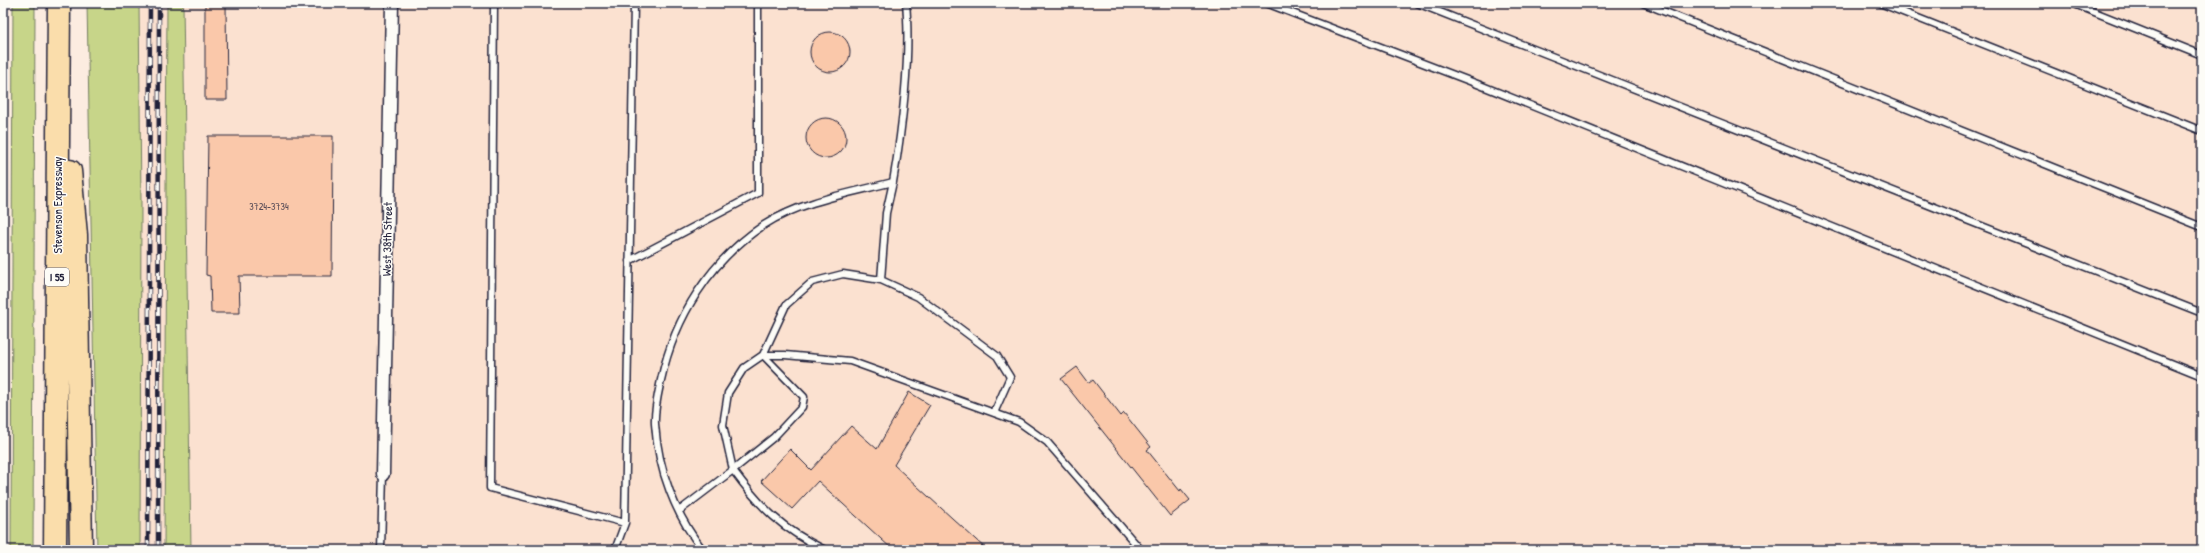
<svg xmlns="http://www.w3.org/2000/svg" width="2205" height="553" font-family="'Patrick Hand',sans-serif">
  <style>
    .built { fill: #fbe1d0 }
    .green { fill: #c7d589; stroke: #747c62 }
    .building { fill: #fac8aa; stroke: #22223b }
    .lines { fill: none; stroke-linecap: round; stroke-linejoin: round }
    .service-casing { stroke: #22223b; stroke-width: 9 }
    .minor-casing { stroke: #22223b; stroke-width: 15 }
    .motorway-casing { stroke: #22223b; stroke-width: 25 }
    .service { stroke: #fdfcf7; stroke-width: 6 }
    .minor { stroke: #fdfcf7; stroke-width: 12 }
    .motorway { stroke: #faddab; stroke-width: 22 }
    .rail-casing { stroke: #22223b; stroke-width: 4.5 }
    .rail { stroke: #fdfcf7; stroke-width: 3; stroke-dasharray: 9; stroke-linecap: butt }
    .labels { text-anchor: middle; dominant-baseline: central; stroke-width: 3; stroke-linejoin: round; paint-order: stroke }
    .number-label { font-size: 10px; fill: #584c57 }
    .shield { fill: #fdfcf7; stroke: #646373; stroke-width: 1 }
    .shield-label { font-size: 11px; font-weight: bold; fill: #22223b }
    .street-label { font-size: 12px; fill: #22223b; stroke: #fdfcf7 }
  </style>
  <rect width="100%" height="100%" fill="#fcece0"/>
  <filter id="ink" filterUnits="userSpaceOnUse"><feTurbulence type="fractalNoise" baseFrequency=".025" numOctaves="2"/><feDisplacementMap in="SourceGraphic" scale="8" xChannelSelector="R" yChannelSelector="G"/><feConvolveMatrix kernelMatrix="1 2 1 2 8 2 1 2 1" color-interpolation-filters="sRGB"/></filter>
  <g filter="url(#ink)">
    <path class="built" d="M139,3h28l-3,547h-24l1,-348z
      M183,3h2019v547h-2011z"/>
    <path class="green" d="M13,3h22l-2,547h-22z
      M87,3h52l2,199 -1,348h-43z
      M167,3h16l8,547h-27z"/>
    <path class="building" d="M205,3h21l1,97h-22z
      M810 52a20 20 0 1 1 40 0a20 20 0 1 1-40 0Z
      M806 138a20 20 0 1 1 40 0a20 20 0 1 1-40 0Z
      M208,136h125l-1,140h-93l1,37h-29l-1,-37 -4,-1z
      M1077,367l12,16 4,-3 28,36 3,-3 27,34 -4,3 33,41 1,-2 9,11 -20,16 -109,-137z
      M909,392l21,13 -36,60 93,85h-94l-75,-69 -26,28 -31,-28 29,-32 21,21 40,-44 26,23z"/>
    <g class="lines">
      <defs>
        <path id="service" d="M494,3l-4,485 135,35
          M1266,3l214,82 722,291
          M1417,3l785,310
          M1643,3l559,224
          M1880,3l322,128
          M2072,3l130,52
          M629,261l129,-68v-190
          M881,280l5,-67 7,-31
          M679,511l54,-41 -10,-45 5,-32 16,-25 19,-13h22l65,6 169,61 28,20 94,108
          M381,550l2,-76
          M615,550l10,-27 9,-520
          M703,550c-28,-35 -45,-81 -48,-126 -1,-14 3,-30 6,-44 14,-64 49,-119 103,-155 37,-24 87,-32 129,-43 9,-52 18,-126 13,-179
          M825,550c-43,-21 -64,-42 -92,-80l41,-33 28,-30 2,-10 -41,-42 23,-50 26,-23 31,-8 38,6 37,17 79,59 13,21 -16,36"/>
        <path id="minor" d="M383,474l9,-471"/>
        <path id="motorway" d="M70,171l6,64 5,315
          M55,550l4,-547"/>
      </defs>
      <use href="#service" class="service-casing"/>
      <use href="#minor" class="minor-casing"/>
      <use href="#motorway" class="motorway-casing"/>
      <use href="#service" class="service"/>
      <use href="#minor" class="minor"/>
      <use href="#motorway" class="motorway"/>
      <defs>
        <path id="rail" d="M148,550l2,-547
          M158,550l1,-547"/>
      </defs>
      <use href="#rail" class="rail-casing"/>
      <use href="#rail" class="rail"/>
    </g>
  </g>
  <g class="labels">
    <g class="number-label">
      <text x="269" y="206">3724-3734</text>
    </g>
    <rect class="shield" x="45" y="268" width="24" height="18" rx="3"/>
    <g class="shield-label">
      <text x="57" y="277">I 55</text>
    </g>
    <g class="street-label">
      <text transform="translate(57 205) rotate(-90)">Stevenson Expressway</text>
      <text transform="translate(387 239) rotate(-89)">West 38th Street</text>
    </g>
  </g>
  <rect width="2205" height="553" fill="none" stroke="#fdfcf7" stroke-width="16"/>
  <rect x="8" y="8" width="2189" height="537" fill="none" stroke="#22223b" stroke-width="1.5" filter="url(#ink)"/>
</svg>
